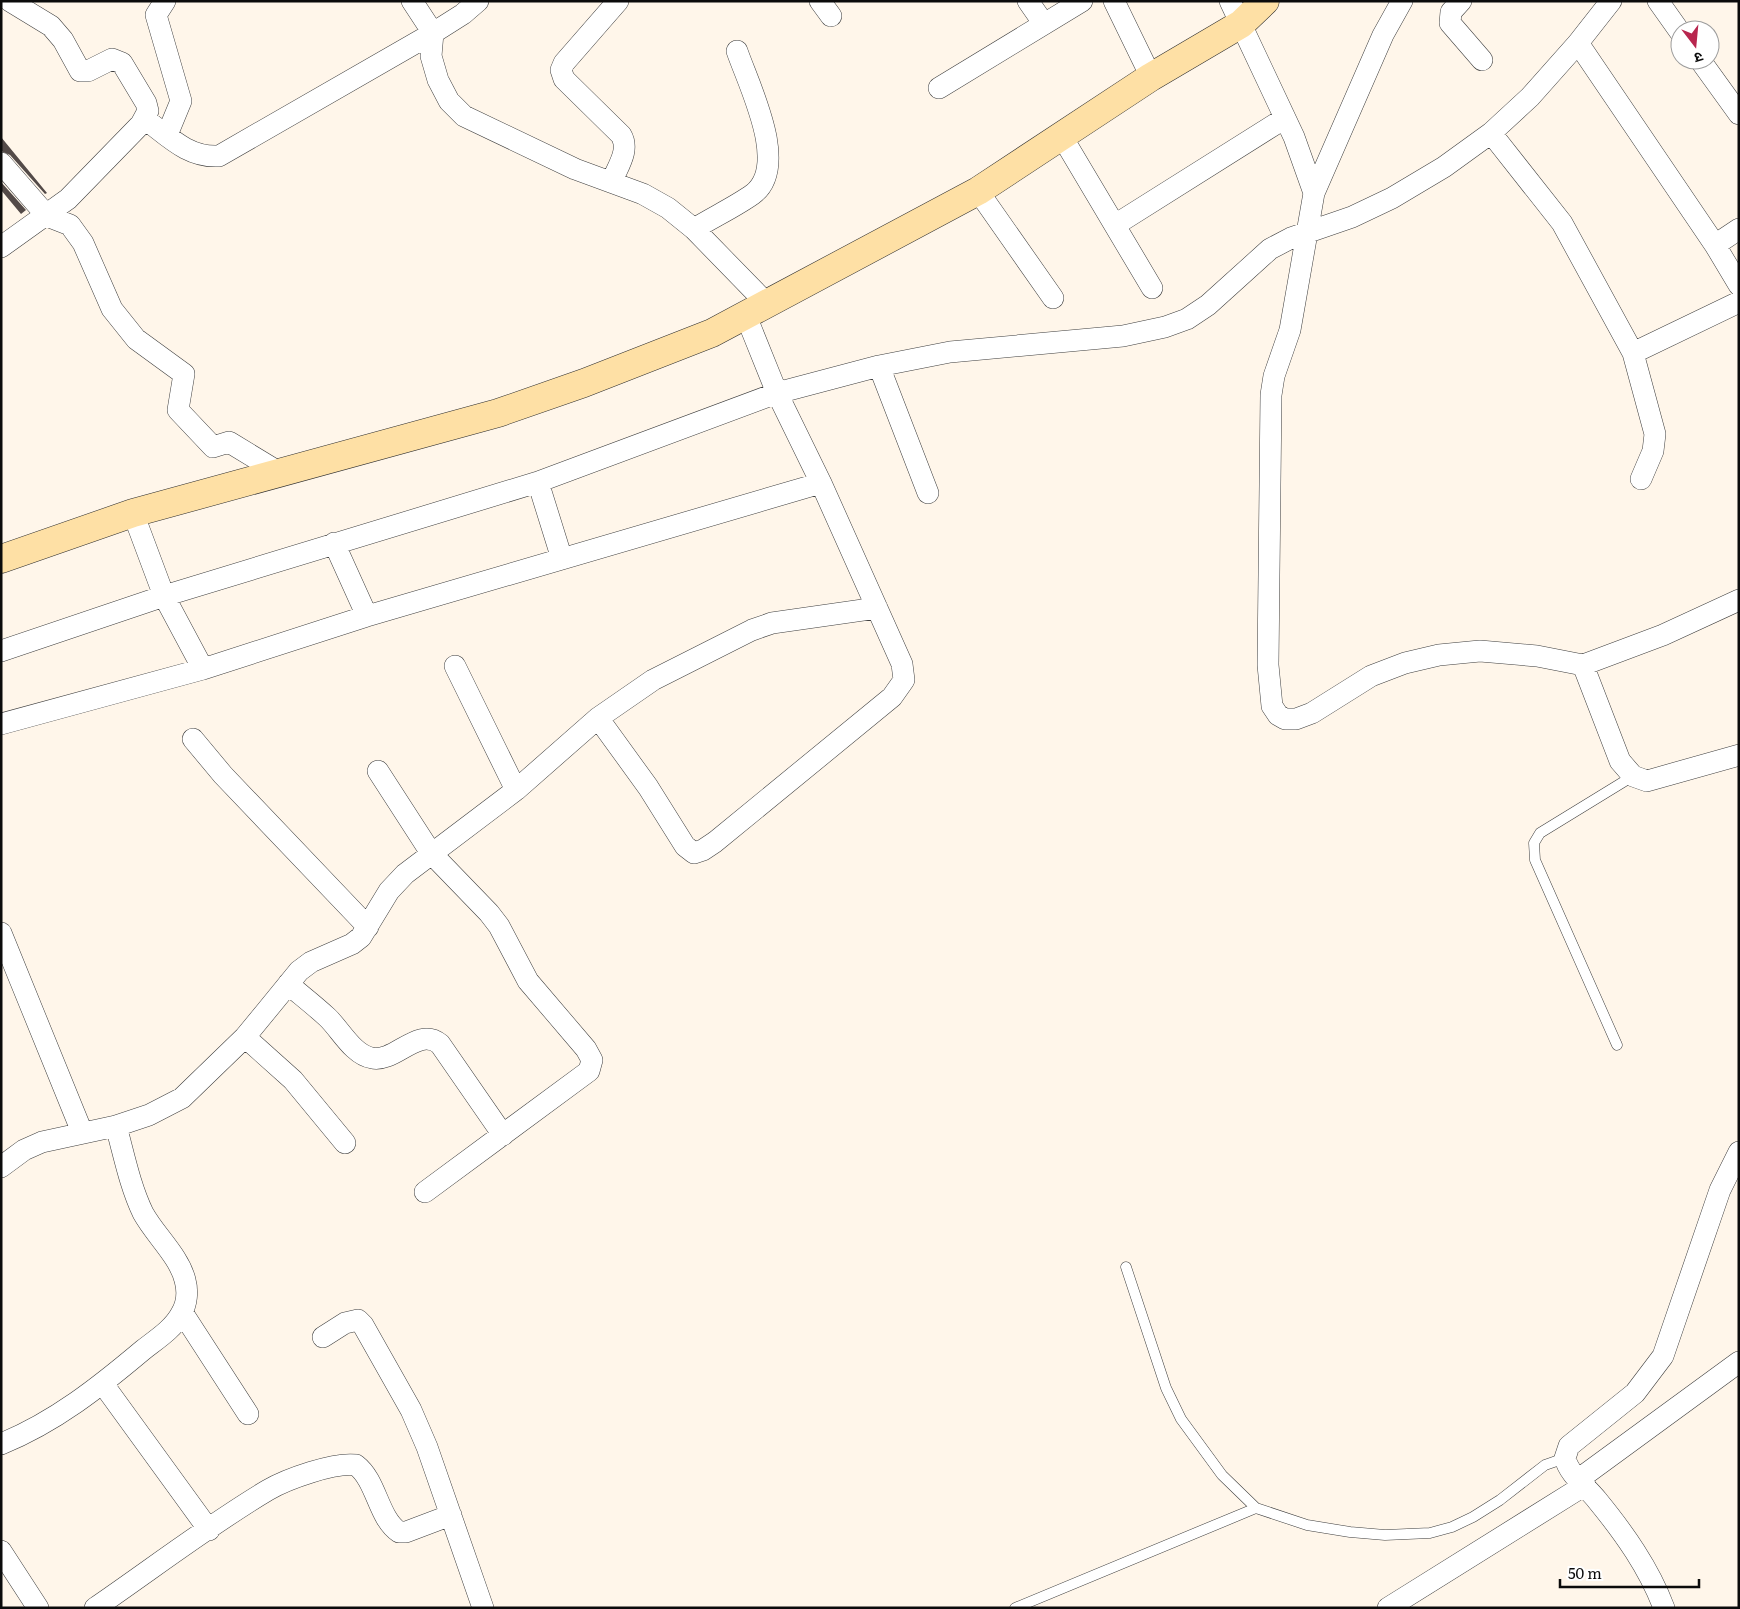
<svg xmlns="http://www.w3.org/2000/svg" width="1740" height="1609" font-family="Literata,'Noto Sans Devanagari',serif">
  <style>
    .building { fill: #534a48 }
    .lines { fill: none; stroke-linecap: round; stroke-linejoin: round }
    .lane-casing { stroke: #3e3e3e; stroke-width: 11 }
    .street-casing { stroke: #3e3e3e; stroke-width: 22 }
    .secondary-casing { stroke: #2d2d2d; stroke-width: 29 }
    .lane { stroke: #fff; stroke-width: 10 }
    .street { stroke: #fff; stroke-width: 21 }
    .secondary { stroke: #fee0a5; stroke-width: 28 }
  </style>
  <rect width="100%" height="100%" fill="#fff6ea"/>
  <path class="building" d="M1,137l46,56 -2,1 -35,-39 -9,-4z
    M1,182l25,28 -5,4 -20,-24z"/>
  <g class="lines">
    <defs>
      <path id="lane" d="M1617,1045l-82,-185 -1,-17 6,-10 93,-57
        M1126,1267l40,121 15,31 41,56 34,33 51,17 43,7 35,3 45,-2 22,-6 21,-10 27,-17 45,-35 20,-7
        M1015,1608l241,-100"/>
      <path id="street" d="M165,1l-9,14 25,86 -14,34
        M412,1l21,32 30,-19 15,-13
        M820,1l11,15
        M1028,1l16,23
        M1114,1l37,76
        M1230,1l64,136 20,56
        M1402,1l-19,34 -69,158 -24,137 -16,46 -3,19 -3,270 4,41 6,9 7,4h11l16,-6 59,-37 34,-13 34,-8 41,-4 57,5 46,9 80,-30 76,-35
        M1461,1l-10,11 -1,11 32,37
        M1658,1l22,31
        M433,33l-2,23 7,24 11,21 15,15 111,53 68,25 25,14 26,21 74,76
        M1578,43l137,202 24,40
        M1700,60l39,54
        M939,88l143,-87
        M145,119c23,17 43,39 74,37l214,-123
        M1491,133l71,90 71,130 22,81 -2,17 -12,28
        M1061,135l91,153
        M1,163l46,53 23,9 13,18 29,66 24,30 48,35 -6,36 35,37 16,-5 51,31
        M612,181c6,-15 18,-31 9,-46l-57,-56 -3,-9 3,-7 54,-62
        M978,191l75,107
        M1115,225l170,-107
        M694,229c19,-12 41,-22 59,-35 37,-28 -4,-108 -16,-143
        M1715,245l24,-16
        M1,247l67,-48 73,-75 7,-13 -2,-8 -24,-40 -10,-4 -24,12h-8l-17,-31 -12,-14 -41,-25
        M1633,353l106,-51
        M879,366l49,127
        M538,482l24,77
        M133,513l31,83 39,73
        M334,543l33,73
        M1,651l163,-55 374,-114 239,-89 102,-27 71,-14 173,-16 42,-9 22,-8 21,-14 62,-56 21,-11 61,-21 40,-19 52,-31 47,-34 39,-36 48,-54 33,-42
        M1583,665l37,96 13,15 14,5 92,-26
        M455,666l61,124
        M598,718l50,69 37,59 9,7 9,-3 12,-8 177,-145 12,-17 -2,-16 -81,-181 -44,-90 -31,-77
        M1,724l202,-55 164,-53 454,-133
        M193,739l30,36 145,152
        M378,771l53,82 58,60 10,13 29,55 58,68 6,11 -3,11 -164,121
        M1,933l81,199
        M288,984c13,11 26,21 39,33 13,12 26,38 45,41 23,5 46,-32 68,-14l63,91
        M245,1037l48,43 52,63
        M1,1167l23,-17 18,-8 74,-16 33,-11 33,-17 63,-61 54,-66 12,-9 41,-18 9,-7 28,-46 16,-17 111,-84 82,-72 55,-38 99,-50 20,-7 105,-15
        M182,1312l66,102
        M323,1337l22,-14 13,-3 5,5 48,85 16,37 56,161
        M103,1384l106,146
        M1,1444c54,-22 98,-57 142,-94 14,-11 30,-21 38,-36 6,-10 7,-23 4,-34 -6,-24 -30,-45 -42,-67 -13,-27 -19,-58 -27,-87
        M1579,1479l160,-117
        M1,1551l37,57
        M95,1608c57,-39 114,-83 173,-118 19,-11 66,-28 88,-25 21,16 22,53 43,67h7l45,-17
        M1388,1608l197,-123
        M1664,1608c-15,-40 -40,-75 -67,-108 -10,-13 -28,-25 -32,-42l4,-12 66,-53 28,-37 57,-166 19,-38"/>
      <path id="secondary" d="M1,559l132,-46 365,-100 86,-30 128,-50 266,-142 173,-114 90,-53 24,-23"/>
    </defs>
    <use href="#lane" class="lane-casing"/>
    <use href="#street" class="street-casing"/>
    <use href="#secondary" class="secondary-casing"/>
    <use href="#lane" class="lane"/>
    <use href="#street" class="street"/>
    <use href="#secondary" class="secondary"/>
  </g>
  <rect width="1740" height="1609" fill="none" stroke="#0b0b0b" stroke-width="5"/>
  <g transform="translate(1695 45) rotate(164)"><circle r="24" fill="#ffffff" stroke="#9d9d9d"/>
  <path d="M0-4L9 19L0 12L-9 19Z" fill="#b8264e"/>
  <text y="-8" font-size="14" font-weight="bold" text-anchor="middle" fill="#0b0b0b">उ</text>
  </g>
  <path d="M1560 1579v8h139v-8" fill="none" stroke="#0b0b0b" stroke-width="2.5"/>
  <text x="1568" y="1579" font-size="15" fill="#0b0b0b" stroke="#ffffff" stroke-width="4" paint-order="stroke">50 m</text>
</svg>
